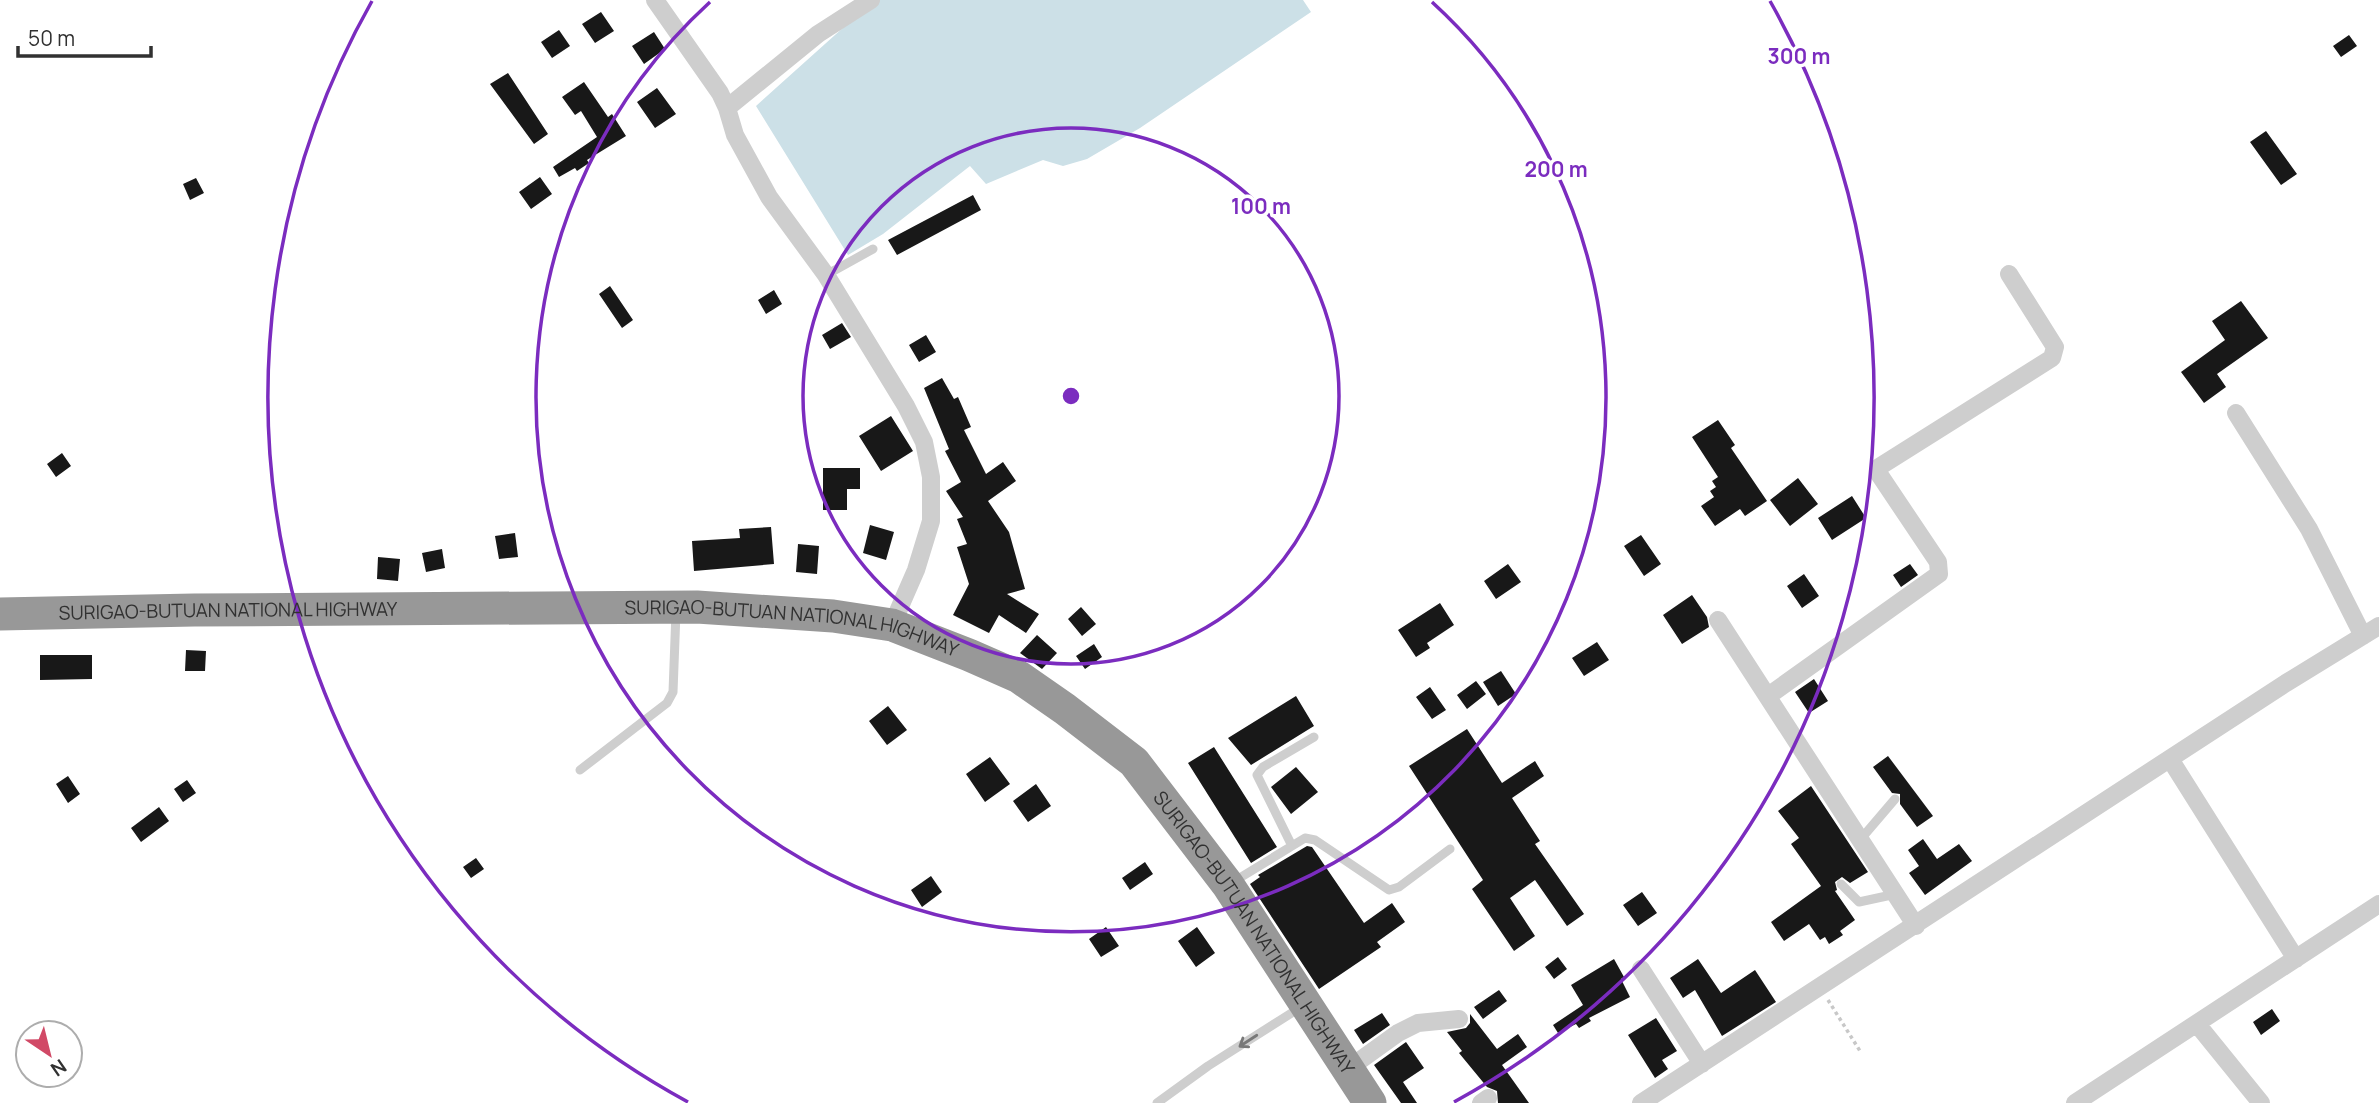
<svg xmlns="http://www.w3.org/2000/svg" width="2379" height="1103" font-family="Manrope,sans-serif">
  <style>
    .water { fill: #cce0e7 }
    .building { fill: #181818 }
    .lines { fill: none; stroke-linecap: round; stroke-linejoin: round }
    .path { stroke: #c8c8c8; stroke-width: 3.5; stroke-dasharray: 3.5 3.5; stroke-linecap: butt }
    .lane { stroke: #cecece; stroke-width: 9 }
    .street { stroke: #cecece; stroke-width: 18 }
    .highway { stroke: #989898; stroke-width: 33 }
    .oneway { stroke: #787878 }
    .ring { fill: none; stroke: #7b2cbf; stroke-width: 3.5 }
    .labels { text-anchor: middle; dominant-baseline: central; stroke-width: 7; stroke-linejoin: round; paint-order: stroke }
    .street-label { font-size: 19px; fill: #313131; stroke: #fff }
    .centre { fill: #7b2cbf; stroke: #fff; stroke-width: 3.5 }
    .ring-label { font-size: 21px; text-anchor: middle; font-weight: bold; fill: #7b2cbf; stroke: #fff; stroke-width: 7; stroke-linejoin: round; paint-order: stroke }
  </style>
  <rect width="100%" height="100%" fill="#fff"/>
  <path class="water" d="M874,0h429l8,12 -171,116 -53,31 -24,7 -20,-6 -57,24 -16,-18 -87,68 -35,21 -92,-149z"/>
  <path class="building" d="M601,12l13,19 -19,12 -13,-19z
    M559,30l11,16 -18,12 -11,-16z
    M654,32l11,17 -21,15 -12,-18z
    M2349,35l8,11 -16,11 -8,-11z
    M508,73l40,61 -14,10 -44,-60z
    M584,82l24,35 4,-3 14,22 -39,24 2,3 -12,8 -2,-3 -16,9 -6,-10 44,-30 -16,-26 -6,4 -13,-18z
    M657,88l19,26 -21,14 -18,-26z
    M2266,131l31,43 -16,11 -31,-43z
    M540,177l12,17 -21,15 -12,-17z
    M196,178l8,15 -14,7 -7,-16z
    M973,195l8,15 -84,45 -9,-15z
    M610,286l23,34 -11,8 -23,-34z
    M774,290l8,14 -16,10 -8,-14z
    M2241,301l27,37 -51,36 9,13 -22,16 -23,-31 44,-32 -13,-19z
    M842,323l9,14 -21,12 -8,-14z
    M926,335l10,17 -17,10 -10,-17z
    M942,378l12,21 4,-2 13,30 -7,3 22,44 17,-12 13,19 -28,20 21,31 16,57 -18,5 32,20 -13,19 -27,-18 -10,18 -36,-18 16,-31 -12,-37 10,-3 -10,-25 6,-2 -17,-26 15,-9 -16,-31 4,-2 -25,-61z
    M891,416l22,35 -32,20 -22,-35z
    M1718,420l17,25 -4,3 36,53 -22,15 -5,-7 -25,17 -14,-20 13,-9 -4,-6 6,-4 -4,-6 6,-4 -26,-40z
    M62,453l9,13 -15,11 -9,-13z
    M823,468h37v21h-13v21h-24z
    M1798,478l20,26 -28,22 -20,-26z
    M1852,496l14,22 -34,22 -14,-22z
    M870,525l24,7 -8,28 -23,-7z
    M771,527l3,37 -80,7 -2,-30 48,-3 -1,-9z
    M515,533l3,24 -19,2 -4,-23z
    M1641,535l20,29 -17,12 -20,-30z
    M798,544l21,2 -2,28 -21,-2z
    M442,549l3,19 -19,4 -4,-19z
    M378,557l22,2 -2,22 -21,-2z
    M1508,564l13,18 -25,17 -12,-18z
    M1910,564l8,11 -17,12 -8,-12z
    M1804,574l15,22 -17,12 -15,-22z
    M1692,595l15,22 2,10 -27,17 -19,-29z
    M1440,603l14,22 -27,18 3,5 -14,9 -18,-27z
    M1081,607l15,17 -14,12 -14,-17z
    M1037,635l20,18 -15,16 -22,-16z
    M1597,642l12,18 -25,16 -12,-18z
    M1094,644l8,13 -17,12 -9,-13z
    M186,650l20,1 -1,20h-20z
    M40,655h52v24l-52,1z
    M1501,671l15,23 -18,12 -15,-24z
    M1814,679l14,22 -19,12 -14,-21z
    M1476,681l10,13 -19,15 -10,-14z
    M1430,687l16,23 -14,9 -16,-22z
    M1296,696l18,30 -63,39 -23,-27z
    M888,706l19,24 -20,15 -18,-24z
    M1467,729l35,54 33,-22 9,15 -32,22 28,43 -5,3 49,70 -17,12 -32,-46 -25,18 25,38 -21,15 -42,-62 11,-9 -74,-114z
    M1214,747l63,100 -26,16 -63,-100z
    M1888,756l45,60 -16,11 -17,-23v-10l-8,-1 -19,-26z
    M990,757l20,27 -25,18 -19,-28z
    M1296,767l22,25 -27,22 -20,-27z
    M68,776l12,18 -12,9 -12,-19z
    M187,780l9,13 -13,9 -9,-13z
    M1036,784l15,22 -23,16 -15,-21z
    M1811,786l57,86 -18,11 -8,-6 -7,5 2,8 -2,1 20,29 -15,11 3,4 -14,9 -4,-7 -5,3 -11,-16 -25,17 -13,-19 50,-36 -30,-42 8,-6 -21,-27z
    M159,807l10,14 -28,21 -10,-14z
    M1923,839l14,20 22,-15 13,17 -47,34 -16,-22 10,-7 -11,-16z
    M1307,846l5,1 52,76 28,-20 13,19 -28,20 4,5 -62,42 -69,-105 10,-7 -2,-2z
    M476,858l8,11 -13,9 -8,-11z
    M1145,862l8,12 -23,16 -8,-12z
    M931,876l11,16 -20,15 -11,-17z
    M1642,892l15,21 -19,13 -15,-21z
    M1106,927l13,19 -18,11 -12,-18z
    M1197,927l18,26 -19,14 -18,-26z
    M1558,957l9,12 -13,10 -9,-12z
    M1614,959l10,18 -3,2 9,18 -41,21 2,3 -12,7 -3,-4 -18,9 -5,-8 30,-20 -12,-20z
    M1698,959l23,34 34,-23 21,32 -54,34 -27,-46 -12,8 -13,-20z
    M1499,990l8,11 -24,18 -9,-12z
    M2272,1009l8,12 -19,14 -8,-13z
    M1382,1013l8,12 -27,19 -9,-14z
    M1470,1014l27,35 21,-15 9,13 -25,18 27,38h-31l-1,-12 -10,-4 -28,-34 3,-2 -15,-19 19,-4 4,-5z
    M1656,1018l21,33 -15,9 6,9 -13,9 -27,-43z
    M1406,1042l18,26 -21,14 14,21h-16l-27,-38z"/>
  <g class="lines">
    <path class="path" d="M1828,1000l32,51"/>
    <path class="lane" d="M826,275l47,-26
      M580,770l87,-67 6,-11 3,-80
      M1860,840l35,-41
      M1292,846l-35,-71 6,-8 51,-30
      M1233,882l72,-44 10,2 74,50 10,-3 51,-38
      M1841,884l18,18 37,-8
      M1157,1103l51,-37 93,-59"/>
    <path class="street" d="M655,0l65,93 7,15 8,27 34,62 57,78 80,131 18,36 7,35v44l-15,49 -24,55
      M727,108l91,-74 53,-34
      M2236,413l73,116 54,107
      M1718,620l198,306
      M1768,696l171,-122 -1,-12 -59,-88v-7l173,-109 3,-11 -46,-73
      M2170,759l126,200
      M1641,969l61,95
      M2197,1024l64,79
      M1348,1069l50,-36 20,-10 41,-4
      M1481,1103l7,-5
      M1641,1103l645,-420 93,-57
      M2075,1103l304,-199"/>
    <path class="highway" id="s1" d="M0,614l194,-4 503,-3 136,9 59,9 77,30 50,22 46,32 69,53 94,123 142,218"/>
  </g>
  <defs><path id="oneway-shaft" d="M-6 0H5M1.5-3L5.5 0L1.5 3" fill="none" stroke-width="1.6" stroke-linecap="round" stroke-linejoin="round" transform="scale(1.75)"/></defs>
  <use class="oneway" href="#oneway-shaft" transform="translate(1248 1041) rotate(147)"/>
  <g class="ring">
    <circle cx="1071" cy="396" r="268"/>
    <path d="M1432 2A535 535 0 1 1 710 2"/>
    <path d="M688 1102A803 803 0 0 1 372 1M1770 1A803 803 0 0 1 1454 1102"/>
  </g>
  <g class="labels">
    <g class="street-label">
      <text stroke="none"><textPath href="#s1" startOffset="228">SURIGAO-BUTUAN NATIONAL HIGHWAY</textPath></text>
      <text stroke="none"><textPath href="#s1" startOffset="794">SURIGAO-BUTUAN NATIONAL HIGHWAY</textPath></text>
      <text stroke="none"><textPath href="#s1" startOffset="1382">SURIGAO-BUTUAN NATIONAL HIGHWAY</textPath></text>
    </g>
  </g>
  <circle cx="1071" cy="396" r="10" class="centre"/>
  <g class="ring-label">
    <text x="1799" y="64">300 m</text>
    <text x="1556" y="177">200 m</text>
    <text x="1261" y="214">100 m</text>
  </g>
  <g transform="translate(49 1054) rotate(145)"><circle r="33" fill="#ffffff" stroke="#adadad" stroke-width="2"/>
  <path d="M0-5L12 26L0 18L-12 26Z" fill="#d14966"/>
  <text y="-10" font-size="19" font-weight="bold" text-anchor="middle" fill="#313131">N</text>
  </g>
  <path d="M18 46v10h133v-10" fill="none" stroke="#313131" stroke-width="3.5"/>
  <text x="28" y="46" font-size="21" fill="#313131" stroke="#ffffff" stroke-width="5" paint-order="stroke">50 m</text>
</svg>
